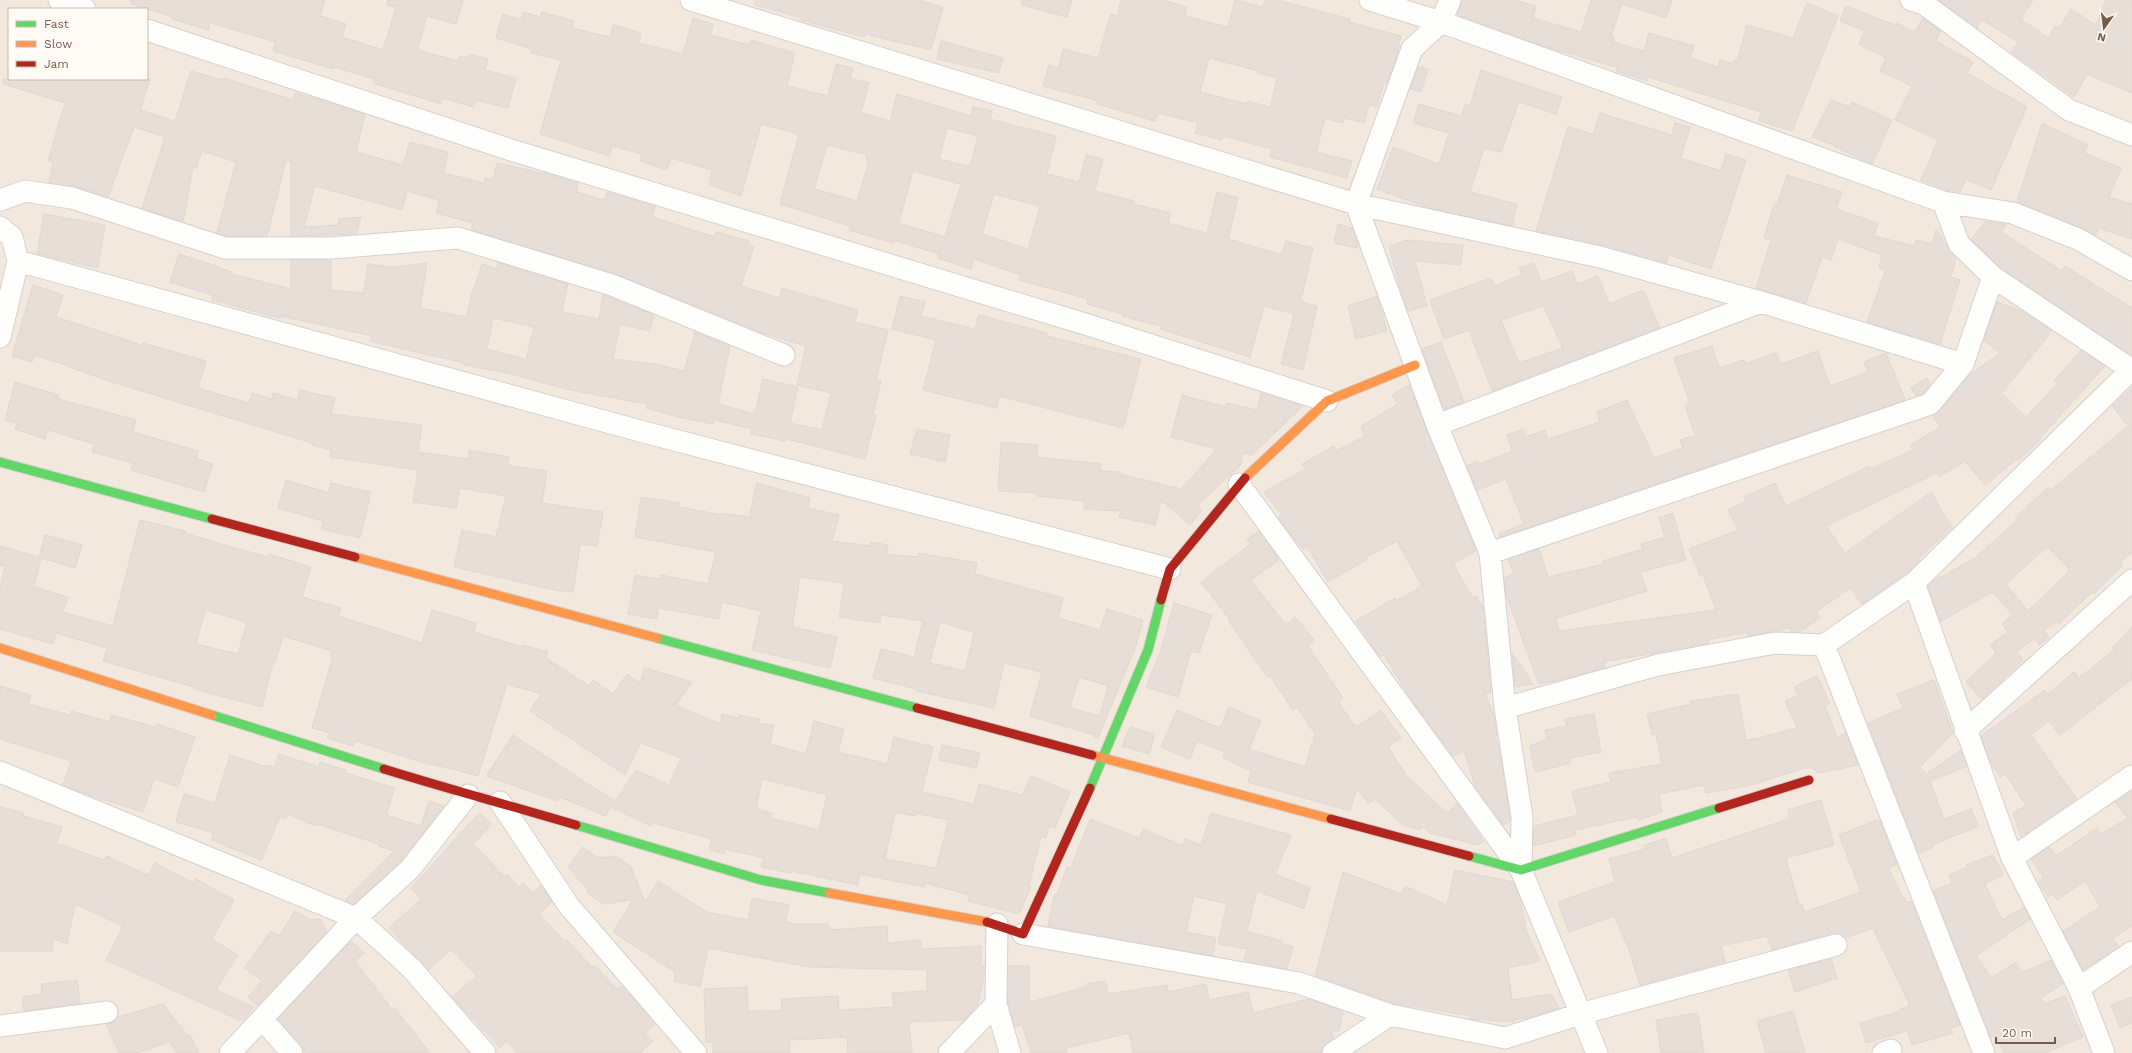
<svg xmlns="http://www.w3.org/2000/svg" width="2132" height="1053" font-family="'Work Sans',sans-serif">
  <style>
    .residential { fill: #f2e8de; fill-rule: evenodd }
    .building { fill: #e6ded7; stroke: #e2d8d2; fill-rule: evenodd }
    .lines { fill: none; stroke-linecap: round; stroke-linejoin: round }
    .street-casing { stroke: #d7d1cb; stroke-width: 23 }
    .fast-casing { stroke: #d9d2cb; stroke-width: 11 }
    .slow-casing { stroke: #d9d2cb; stroke-width: 11 }
    .jam-casing { stroke: #d9d2cb; stroke-width: 11 }
    .street { stroke: #fefefd; stroke-width: 21 }
    .fast { stroke: #63d668; stroke-width: 9 }
    .slow { stroke: #ff974d; stroke-width: 9 }
    .jam { stroke: #b3261e; stroke-width: 9 }
  </style>
  <rect width="100%" height="100%" fill="#f9f5f0"/>
  <path class="residential" d="M0,0h2132v1053h-2132zM9,9h138v70h-138z"/>
  <path class="building" d="M131,0h194l-5,16 26,8 -4,13 41,13 13,-43 -9,-2 1,-5h75l-7,24 -29,-8 -10,34 41,11 2,-5 8,2 1,-4 19,5 -3,11 31,8 -8,30 -32,-8 -2,7 -31,-9 -2,6 -68,-21 1,-4 -40,-12 -1,2 -60,-18 3,-9 -66,-19 -2,7 -36,-11 1,-2 -42,-13z
    M755,0h164l24,7 -12,43 -66,-16 -1,3 -63,-17 1,-2 -47,-13z
    M1022,0h50l-5,17 -45,-12z
    M1121,0h41l25,7 -2,8 3,2 40,10 7,-27 28,7 2,-7h12l73,19 -1,3 52,14 -5,23 -9,24 -3,-1 -7,25 -8,-2 -5,18 -20,-5 -1,5 -18,-5 -9,34 36,9 -5,17 -77,-21 2,-8 -49,-13 -1,4 -27,-7 3,-10 -40,-10 -3,8 -58,-17 1,-3 -55,-15 6,-21 9,3 5,-19 35,9 13,-44 6,2zM1209,58l49,13 -1,2 20,5 -7,29 -23,-6 -1,3 -46,-12z
    M1462,0h53l21,6 -3,12 48,14 10,-32h81l-6,18 -44,-14 -11,32h3l-1,6 31,9 5,-18 45,13 -4,12 28,9 2,-7 13,4 1,-4 3,1 10,-36 46,13 14,-35 31,13 -46,115 -33,-10 2,-9 -113,-35 -1,4 -31,-10 1,-4 -77,-22 -83,-30z
    M1939,0h94l-12,19 27,19 7,-12 4,3 12,-20 25,16 10,-25h26v93l-45,-19 -13,23 -63,-45 7,-10 -37,-23 -4,9z
    M1846,6l49,19 1,-2 19,9 8,-14 18,13 -5,10 37,21 -6,11 60,34 -36,83 -25,-11 -6,13 -14,-2 -25,-10 17,-40 -43,-20 17,-34 -32,-15 6,-13 -27,-14 6,-13 -25,-10z
    M524,12l16,5 2,-5 32,9 -2,7 38,9 3,-12 28,8 -2,10 44,11 10,-36 20,6 -2,11 38,10 2,-5 44,13 -8,33 41,10 8,-32 17,4 -3,10 19,5 -8,30 29,8 7,-27 74,22 2,-9 19,4 -2,8 66,17 -9,38 32,8 7,-27 17,4 -8,32 39,10 -1,3 38,9 -3,10 39,10 10,-41 21,6 -10,41 54,16 4,-14 27,7 -12,52 3,1v2l13,3 -14,64 -22,-6 13,-50 -30,-8 -14,51 -90,-28 1,-3 -39,-10 1,-2 -36,-10 1,-5 -69,-19 2,-5 -47,-16 -3,10 -33,-11 1,-4 -45,-14 -1,3 -44,-13 1,-4 -70,-22 19,-70 -38,-10 -20,72 -32,-12 3,-14 -41,-12 -4,12 -27,-9 2,-7 -30,-8 -2,10 -70,-22 21,-74 -30,-7 1,-4 -36,-11 7,-24 18,6zM947,128l31,8 -8,31 -31,-8zM827,145l40,10 -1,5 3,1 -12,40 -43,-12zM913,171l48,13 -16,53 -46,-14zM994,194l46,12 -12,43 -46,-15z
    M941,41l62,17 -4,15 -62,-14z
    M1418,66l10,3 -7,23 -11,-3z
    M1481,70l81,27 -6,17 -37,-12 -18,50 -17,-4 -14,44 47,12 -5,22 -83,-18 -52,-19 16,-42 46,17 10,-31 -36,-10 6,-19 42,12 4,-12 5,2z
    M191,71l32,9 1,-2 69,22 2,-7 70,21 -9,38 47,13 7,-23 38,10 -5,21 41,10 1,-5 8,2 4,-17 55,12 26,8 -2,9 28,8 3,-8 48,14 -3,11 63,20 1,-5 33,9 -1,4 6,2 -13,39 38,12 3,-10 76,22 -3,12 33,8 -12,50 5,1 -8,33 3,1 -11,44 -78,-20 -1,2 -35,-7 1,-5 -38,-9 -1,4 -35,-7 -32,-9 1,-4 -77,-14 -63,-17 -43,-8v-2l-94,-22 2,-5 -92,-20 -1,2 -67,-18 1,-5 -43,-13 9,-28 40,13v1l13,4 -1,2 60,15v-29h40v30l33,3 4,-29 25,3 34,-4 -7,45 46,9 7,-28h1l8,-25 15,5 1,-6 70,21 -6,28 37,7 4,-24 51,20 -4,16 -30,-7 -7,35 43,5 28,7 11,-39 35,14 -12,58 37,10 8,-35 35,8 -8,36 32,7 9,-37 -34,-8 9,-39 -41,-12 -149,-60 -145,-44 2,-7 -37,-10 3,-13 -32,-9 -5,19 -87,-24 -11,41 34,-2 1,-6 22,-2 -5,17 -65,2v-75l-5,-1 -19,76h-40l-10,-3 19,-71 -34,-11 -6,17 -3,-1 -10,55 -41,-14 23,-71 -31,-10 -26,70 -34,-11 -25,-3 4,-21 -5,-1 17,-58 -62,-19v-5h147l-10,31 35,11zM493,318l41,9 -8,32 -39,-10z
    M1831,100l19,7 2,-5 40,18 -20,44 -39,-18 1,-1 -22,-8z
    M1600,113l72,22 3,-12 15,4 -9,31 40,13 5,-17 20,6 -35,109 -42,-14 -3,8 -63,-18 -67,-14 32,-104 25,7z
    M2042,123l46,22 -4,8 37,15 -12,29 23,7v35l-34,-11 -2,7 -2,-1 -77,-32z
    M1787,175l55,17 -6,17 42,14 -4,13 41,10 1,-6 16,4 4,-14 20,28 -5,19 9,3 -20,64 -73,-22 19,-53 -7,-1 3,-13 -44,-16 -7,21 -9,-3 -16,46 -50,-15 15,-48 -7,-2 10,-34 3,1z
    M44,214l61,11 -7,43 -61,-14z
    M1986,221l21,4 -6,7 61,39 3,-5 67,42v48l-131,-88 -30,-29z
    M1338,224l14,4 6,17 -1,3 -23,-5z
    M1408,240l55,5 -2,20 -46,-4 12,45 -19,5 -8,-23 -11,-42z
    M1534,263l7,19 31,-11 5,13 21,-8 11,28 34,-14 17,38 -168,63 -23,-61 -25,9 -14,-39 61,-22 3,8 28,-11 -3,-7zM1543,306l20,42 -44,15 -18,-43z
    M33,285l30,10 -7,22 86,28 1,-2 63,18 -8,27 51,15 3,-10 20,6 1,-6 25,7 2,-10 35,8 -4,16 91,11 -4,27 50,7 1,-9 40,7 -2,8 40,6 -5,32 61,9 -6,34 -17,-2 -7,48 -10,-2v2l-109,-25 8,-37 34,7 10,-41 -46,-8 -4,20 -43,-6 5,-32 -88,-13 1,-7 -19,-5v-2l-200,-61 -43,-15v-1l-35,-11 -2,7 -20,-6z
    M900,296l25,6 -4,14 54,13 4,-14 68,18 -1,3 95,23 -18,69 -124,-32 -2,12 -74,-18 13,-50 -44,-11z
    M1377,296l10,35 -31,8 -8,-33z
    M1997,302l25,9 30,20 -50,62 24,24 31,-33 -3,-3 27,-31 24,16 -65,72 1,1 -23,22 -2,-1 -31,25 -20,-24 -26,16 -2,-4 -111,53 19,27 86,-61 21,36 -34,31 1,2 -10,10 -47,33 -12,-16 -34,24 4,6 -20,14h-8l-3,-4 -41,8 -1,-4 -39,8 1,3 -105,19 1,6 -50,13 -16,3 -33,-89 -2,-17 10,-4 -6,-15 31,-10 9,28 56,-13 -1,-3 40,-12 -2,-5 24,-7 -6,-19 14,-5 13,47 -46,12 7,19 -91,27 3,13 157,-21 -13,-35 -3,1 -11,-27 49,-19 -10,-20 18,-9 -2,-4 31,-14 11,23 84,-40 1,3 42,-19 -3,-5 30,-18 -7,-11 6,-4 30,-37 31,-22 -16,-13z
    M1441,342l23,60 -20,7 -22,-60z
    M1712,346l7,22 25,-8 1,4 31,-11 5,11 37,-13 12,35 38,-14 -4,-10 22,-9 19,47 -405,137 -1,-3 25,-10 -18,-45 -29,11 -10,-24 11,-5 2,3 32,-13 -5,-16 16,-6 2,8 20,-7 3,9 52,-17 -3,-10 30,-12 27,58 29,-10 -3,-8 15,-5 -10,-30 5,-2 -16,-45z
    M1927,378l3,7 -7,9 -7,2 -5,-8z
    M15,382l44,13 -1,4 78,21 -3,12 65,19 -2,7 17,6 -9,28 -73,-22 2,-7 -41,-11 2,-8 -46,-14 -3,9 -30,-10 2,-6 -12,-3z
    M1409,385l67,166 -23,13 20,34 3,-2 7,11 8,85 -6,2 9,22 3,20 -2,1 5,14 10,67v3l-7,4 -28,-39 -11,-35 -11,5 -44,-60 -25,-41 -4,2 -24,-36 39,-23 1,3 26,-15 -25,-45 -31,16 1,2 -39,23 -21,-36 -4,3 -3,-5 -1,1 -21,-27 4,-3 -18,-23 41,-23 -3,-5 32,-18 2,5 29,-15 -4,-10 37,-22 -6,-9z
    M2132,388v164l-12,10 3,3 -29,29 -2,-2 -33,32 -3,-3 -12,10 5,6 -9,8 -6,-6 -17,13 6,8 -41,39 -16,-17 30,-29 -6,-8 18,-13 -6,-8 11,-9 -21,-23 -52,30 -12,-36 6,-5 41,-23 42,-38 -2,-2 33,-31 3,3 77,-64 -16,-20zM2047,547l23,23 -42,41 -22,-27z
    M1261,393l42,13 -51,49 -9,-2 -3,13 -42,39 4,5 -12,15 -29,-25 -6,25 -36,-8 2,-6 -37,-2v-8l-47,-5v-3l-39,-2 3,-49 37,3 -1,12 64,7 -1,7 20,1v2l61,15 36,-40 -46,-12 11,-42 44,12v-4l31,7z
    M917,429l33,6 -5,27 -35,-8z
    M286,480l43,13 2,-10 40,9 -11,46 -39,-9 2,-8 -45,-13z
    M757,483l53,15 -2,10 31,7 -7,26 38,5 1,-4 17,3 -1,9 31,3v-4l59,10 -2,11 88,24 -5,20 42,12 7,-21 36,11 -7,26 -38,92 -4,-1v-2l-64,-19 12,-44 -38,-9 -10,45 -78,-17 1,-2 -44,-11 8,-29 33,8 9,-36 -42,-6 -1,8 -41,-6 5,-34 -44,-6 -7,43v7l44,10 -7,31 -78,-18 9,-39 -39,-9 -3,17 -61,-11 -1,11 -29,-5 7,-39 25,4 1,-4 47,9 8,-32 -81,-15 6,-40 39,6 -1,4 44,8v-2l26,4zM940,622l34,10 -9,39 -35,-8zM1079,677l29,9 -8,30 -30,-8z
    M140,520l46,11 -1,2 29,9 54,15 1,-3 42,13 -9,30 39,11 -3,8 84,27 10,-33 44,13 -2,9 48,15 1,-2 25,7 -2,6 43,28 4,-6 20,14 14,-20 13,9 5,-15 47,14 -16,23 44,19 2,-10 17,4v-3l21,4 -1,4 15,3 -4,18 36,10 8,-33 30,8 -6,23 49,12 7,-27 39,10 -11,45 52,12 5,-20 43,11 9,-19 39,16 -15,36 -6,-2 -3,12 -5,-2 -12,50 2,1 -12,27 -51,-13 1,-6 -44,-12 -1,4 -64,-13 -2,11 -66,-14 -1,2 -27,-5 -3,-1 3,-9 -39,-9 -1,5 -15,-4 3,-11 -59,-16 -2,3 -40,-19 25,-37 33,15 12,-27 -40,-15 -16,32 -95,-64 11,-17 -34,-10 -29,92 -46,-12 -1,1 -76,-24 -2,5 -26,-8 2,-5 -17,-5 21,-72h-3l2,-5 -49,-15 -8,27 -2,-1 -11,45 -68,-18v-2l-91,-26 4,-13 -51,-15 -3,11 -53,-15v-41l5,-22 -5,-1v-19l39,11 6,-22 37,10 -7,23 -34,-10 -7,29 34,10 -5,15 50,14zM205,610l42,12 -9,32 -42,-10zM762,779l65,16 -8,35 -48,-12 1,-5 -16,-4zM895,812l20,4 1,-3 33,7 -13,48 -51,-9z
    M1259,531l20,29 -28,20 35,45 9,-8 20,24 -7,5 35,52 -5,4 17,24 1,-2 2,2 23,-16 20,28 -13,9 18,28 41,38 10,-10 27,39 -6,3 -48,-12 -7,-6 -3,3 -17,-5 -28,-26 -7,5 -11,-16 -7,23 -102,-29 3,-11 -28,-13 2,-6 -28,-11 -7,18 -29,-12 16,-37 43,18 9,-21 32,14 -12,28 56,18 7,-24 4,1 -3,-4 2,-6 -18,-27 -4,3 -23,-34 -2,1 -9,-12 -31,-45 3,1 -30,-39 50,-38 -4,-5z
    M1174,603l38,12 -13,38 -8,-2 -13,46 -32,-10 14,-34z
    M2132,627v52l-72,56 -11,-14 -18,14 46,64 -56,38 -8,-24 13,-8 -21,-31 -5,3 -11,-18 -8,-23 64,-46 3,4 26,-22 5,6 36,-29 -2,-2z
    M1512,652l21,32 -18,3z
    M1817,676l13,27 -5,3 12,31 9,-4 12,32 -39,8 -7,-5h-7l-57,18 -42,7 -2,-8 -45,9 3,18 -2,1 -22,7 -1,-3 -62,13 1,5 -43,11 1,-20 44,-11 -6,-24 39,-9 -2,-9 53,-9 -6,-30 -4,1 -5,-21 44,-10 -1,-3 48,-7 8,46 12,-2 39,-10 -12,-27 13,-6 -4,-8z
    M1934,680l19,53 -33,34 6,7 35,-24 6,16 -37,15 14,38 27,-10 8,17 -47,19 1,2 -14,7 -51,-131 35,-15 -6,-14z
    M0,686l31,9 -3,9 42,11 1,-4 39,11 1,-7 45,12 1,-3 38,13 -17,50 -24,-8 -11,33 -54,-17 -26,-10 8,-24 -71,-22z
    M1594,714l7,38 -31,6 1,5 -36,9 -5,-26 17,-7 -2,-9 22,-4 -2,-7z
    M1130,727l25,7 -6,20 -27,-8z
    M513,735l100,65 -7,16 -46,-19 -2,4 -72,-25z
    M942,745l38,8 -4,15 -37,-8z
    M279,754l40,13 1,-5 26,8 -1,3 50,15 -9,27 35,11 8,-25 15,5 -43,55 -47,43 -9,-3 49,-50 -15,-5v-2l-62,-20 -1,2 -29,-12 -1,5 -6,-2 -19,43 -50,-20 3,-7 -38,-11 8,-28 31,9 15,-48 37,12 1,-2 7,2z
    M2132,791v135l-19,12 6,9 -36,23 -20,-39 37,-24 -15,-26 -28,19 -5,-6 -4,3 -10,-15 6,-4 -13,-19 18,-12 7,9 41,-28 4,6 27,-16 -13,-16z
    M1821,800l13,45 -48,13 13,47 3,-1 3,8 56,-20 -22,-57 40,-16 18,45 -8,4 13,28h1l4,7 4,-2 49,124 -9,3 2,5 -41,12 -5,-14 -41,12 -6,-20 41,-12 -1,-2 10,-3 -37,-78 -28,10 -6,-4 -6,-1 -61,17 -5,-14 -46,10 4,16 -85,23 -12,-38 -14,-31 -45,16 -11,-30 57,-20 -6,-23 36,-10 -1,-4 22,-7 6,20 117,-39 -1,-9z
    M0,807l24,6 -1,3 39,11 -5,16 47,17 2,-4 42,19 7,-12 38,20 3,-4 38,21 -22,39 26,16 -22,35 38,17 -10,13h-5l-133,-60 17,-34 -48,-22 -8,40 -15,-6 1,13h-53z
    M479,813l13,11 -19,20 32,33 2,-3 12,13 4,-4 10,10 8,-8 11,17 -13,12 26,27 2,-1 25,27 2,-2 23,24 5,-3 33,38 -10,9 8,8 -13,12h-123l-10,-12 -7,7 -48,-51 25,-21 -26,-27 -22,21 -40,-42 32,-29 -10,-11z
    M1211,813l80,22 -16,39 35,14 -6,21 -47,-18 -10,40 35,10v3l11,3 -6,22 -43,-9 3,-11 -29,-5 9,-40 -33,-8 -8,36 30,6 -3,18 -165,-30 6,-29 1,-3 2,1 10,-28 4,1 19,-49 49,19 4,-9 40,17 2,-7 16,6z
    M583,847l15,11 18,-2 15,11 14,35 13,-21 49,31 41,8 4,-22 37,7 -4,17h5v2h38v6l59,-4 1,17 33,-3 1,9 59,-3v20h3v10l-6,29 -14,15 -55,2 3,31h-64l-1,-16 -57,3v13h-77v-11h-7l-2,-53 43,-2 1,24 34,-1 -1,-11 57,-3 1,14 55,-3 -2,-14 35,-2v-21l-118,-3 -101,-19 -8,39 -26,-6 1,-9 -62,-40 20,-32 -30,4 -16,-12v-3l-19,-22z
    M1993,855l10,20 -18,9 17,36 22,-13 6,12 -54,37 16,22 24,-16 5,11 30,-13 12,24 -22,14 3,6 21,-8 18,41 -38,16h-41l-9,-18 -4,3 -58,-147 19,-8 -3,-8 18,-8 -1,-2z
    M1455,870l58,12 8,19 5,29 14,31 -32,7 4,32 39,-6 8,14 -25,8 -20,4v2l-42,-3h-2v-3l-77,-13 -78,-27 28,-104 58,22 4,-8 42,19z
    M295,911l15,9 10,-1 7,13 -70,74 -9,-9 14,-16 -18,-13 27,-37 8,5z
    M351,941l13,12 -9,8 37,48 2,-2 36,46h-124l-28,-34z
    M1831,959l6,19 -42,14 -7,-22z
    M1008,966h21l1,36 56,-15v-3l20,-3 2,13 59,-9 1,7 38,-8 3,16 39,-8 5,21 56,-14 34,12 -4,20 -7,-1 1,9 -11,8 -1,6h-188l-4,-20 -63,15 1,5h-36l-9,-28 -7,2 -7,-25z
    M77,980l3,23 -56,8 -2,-14 20,-3 -1,-10z
    M2132,997v26l-12,5 -9,-23z
    M163,1004l25,32 2,-1 9,18h-22l-7,-11 -34,11h-17l-13,-29 8,-2 4,-5z
    M1793,1011l12,42h-39l-9,-32z
    M1698,1013l6,40h-43l-5,-33z"/>
  <g class="lines">
    <defs>
      <path id="street" d="M59,0l26,9
        M691,0l665,204 244,53 161,45 202,62
        M1370,0l71,22 502,180 70,11 65,26 54,31
        M1450,0l-9,22 -29,27 -56,155 81,221 53,128 15,155 17,109 -1,53 76,183
        M1911,0l13,4 145,106 63,25
        M147,30l364,120 574,174 242,77
        M0,200l25,-9 47,7 153,50h106l127,-10 154,47 172,70
        M1943,202l16,42 34,33 139,93
        M0,227l12,10 6,24 -18,76
        M18,261l622,170 530,138
        M1437,425l324,-123
        M1239,484l282,386
        M1490,553l440,-149 33,-40 30,-87
        M1914,583l98,275 67,130 25,65
        M1824,645l160,408
        M1505,708l153,-43 117,-22 49,2 90,-62 217,-213
        M1965,731l167,-151
        M0,772l356,146 55,50 74,85
        M500,802l69,104 127,147
        M2012,858l120,-82
        M1023,934l276,49 91,32 115,23 75,-24 256,-69
        M2079,988l53,-36
        M996,1004l14,49
        M262,1019l30,34
        M0,1026l107,-14
        M230,1053l126,-135 54,-49 58,-74
        M949,1053l47,-49 1,-80
        M1333,1053l57,-38
        M1883,1053l8,-3"/>
      <path id="fast" d="M0,462l212,57
        M657,638l260,70
        M212,715l172,54
        M1090,788l58,-138 13,-50
        M576,825l185,55 68,13
        M1469,856l52,14 198,-62"/>
      <path id="slow" d="M1245,478l82,-77 88,-36
        M355,557l302,81
        M0,648l212,67
        M1092,755l239,64
        M829,893l158,29"/>
      <path id="jam" d="M212,519l143,38
        M1161,600l9,-31 75,-91
        M917,708l175,47
        M384,769c64,20 128,37 192,56
        M1719,808l90,-28
        M1331,819l138,37
        M987,922l36,12 67,-146"/>
    </defs>
    <use href="#street" class="street-casing"/>
    <use href="#fast" class="fast-casing"/>
    <use href="#slow" class="slow-casing"/>
    <use href="#jam" class="jam-casing"/>
    <use href="#street" class="street"/>
    <use href="#fast" class="fast"/>
    <use href="#slow" class="slow"/>
    <use href="#jam" class="jam"/>
  </g>
  <rect x="8" y="8" width="140" height="72" fill="#fffaf3" stroke="#cabbb1"/>
  <rect x="16" y="21" width="20" height="6" fill="#63d668" stroke="#cabbb1"/>
  <text x="44" y="28" font-size="12" fill="#7a5c4d">Fast</text>
  <rect x="16" y="41" width="20" height="6" fill="#ff974d" stroke="#cabbb1"/>
  <text x="44" y="48" font-size="12" fill="#7a5c4d">Slow</text>
  <rect x="16" y="61" width="20" height="6" fill="#b3261e" stroke="#cabbb1"/>
  <text x="44" y="68" font-size="12" fill="#7a5c4d">Jam</text>
  <g transform="translate(2104 28) rotate(194)" stroke="#fffaf3" stroke-width="3" paint-order="stroke">
  <path d="M0-3L7 15L0 10L-7 15Z" fill="#7a5c4d"/>
  <text y="-6" font-size="11" font-weight="bold" text-anchor="middle" fill="#7a5c4d">N</text>
  </g>
  <path d="M1996 1037v6h59v-6" fill="none" stroke="#7a5c4d" stroke-width="2"/>
  <text x="2002" y="1037" font-size="12" fill="#7a5c4d" stroke="#fffaf3" stroke-width="3" paint-order="stroke">20 m</text>
</svg>
